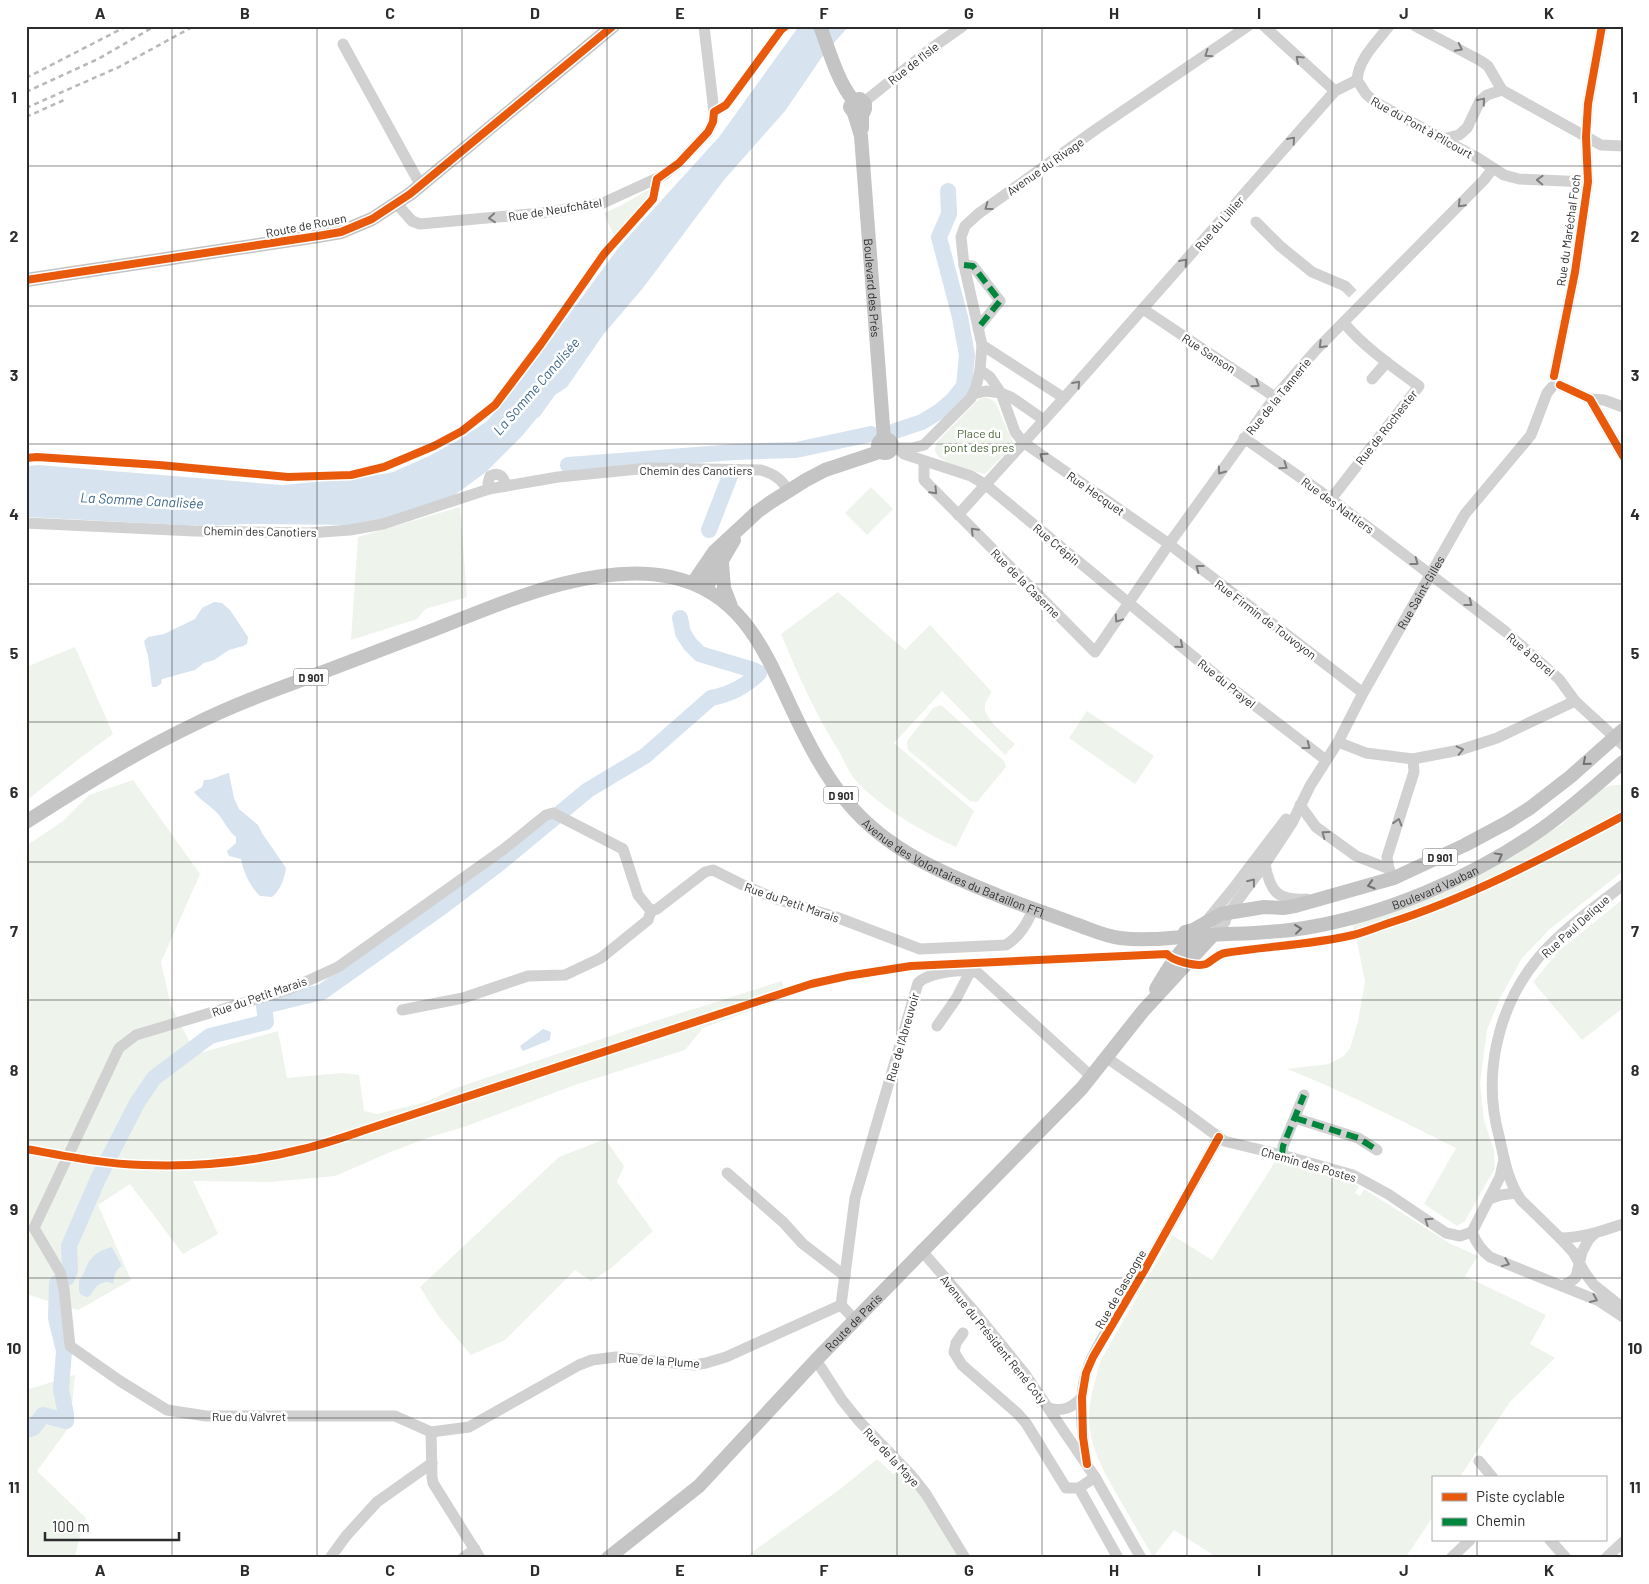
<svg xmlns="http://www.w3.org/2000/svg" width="1649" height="1584" font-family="Barlow,sans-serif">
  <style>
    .green { fill: #eef3eb }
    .water { fill: #d7e4f0 }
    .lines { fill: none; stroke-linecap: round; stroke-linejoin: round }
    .river { stroke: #d7e4f0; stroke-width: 16 }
    .minor-tunnel { stroke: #d5d5d5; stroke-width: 11; stroke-dasharray: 11 5.5; stroke-linecap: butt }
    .minor { stroke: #d1d1d1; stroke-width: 11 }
    .major { stroke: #c4c4c4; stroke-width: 14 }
    .rail { stroke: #b8b8b8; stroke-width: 2.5; stroke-dasharray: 5 4; stroke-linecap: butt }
    .quiet { stroke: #00873e; stroke-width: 6; stroke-dasharray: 12 6; stroke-linecap: butt }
    .cycleway-casing { stroke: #fff; stroke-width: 11 }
    .cycleway { stroke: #e8590c; stroke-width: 8 }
    .oneway { stroke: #7e7e7e }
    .oneway2 { stroke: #707070 }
    .grid { fill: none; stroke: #2c2c2c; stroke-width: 1; stroke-opacity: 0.55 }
    .labels { text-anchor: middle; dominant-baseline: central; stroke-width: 5; stroke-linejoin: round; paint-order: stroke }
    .shield { fill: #fff; stroke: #6b6b6b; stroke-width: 1 }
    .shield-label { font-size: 11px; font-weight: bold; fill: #2c2c2c }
    .street-label { font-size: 12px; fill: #2c2c2c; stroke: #fff }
    .park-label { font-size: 12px; fill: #4c673b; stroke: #fff }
    .water-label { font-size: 14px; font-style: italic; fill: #3d678c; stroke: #fff }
    .neatline { fill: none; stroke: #2c2c2c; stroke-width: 2 }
    .grid-label { font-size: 16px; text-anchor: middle; font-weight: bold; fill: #2c2c2c }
  </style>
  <rect width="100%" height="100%" fill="#fff"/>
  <path class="green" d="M650,189l1,7 -37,40 -10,-23 14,-6z
    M986,397l8,4 3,5 17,39 -29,29c-11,-3 -44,-10 -49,-21 -2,-3 0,-8 1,-11l42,-43z
    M871,487l22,22 -26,26 -22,-22z
    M460,507l7,90 -42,12 -8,10 -66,21 7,-103z
    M838,592l67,58 25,-25 61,66c0,5 -5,9 -6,14 -3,13 22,31 30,39l-10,11 -63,-64 -48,52 80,68 -18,36c-33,-15 -73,-38 -98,-64 -8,-8 -13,-20 -18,-30 -24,-38 -42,-78 -59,-119z
    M75,647l38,87 -33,24 -54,43v-134z
    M941,705l63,56 2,6 -29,35 -7,-1 -62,-51 -1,-9 26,-33z
    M1087,711l67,45 -19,28 -66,-46z
    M133,780l67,94 -39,88 10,44 25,48 82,-23 9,47 55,-5 17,2 5,36 13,3 49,-12 30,-14 196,-66 130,-41 3,17 -82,30 -18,22 -110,35 -111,42 -31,9 -40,15 -58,25 -66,6 -76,-1 25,53 -35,20 -53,-70 -32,21 33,75 -53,30 -52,-16v-448l37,-25 26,-26z
    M1612,785h11v86l-73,58 -28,29 -22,40 -13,32 -7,53 4,37 10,31 1,17 -30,53 -8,5 -33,-22 32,-56c-56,-28 -111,-56 -169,-79l42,-5 15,-8 6,-8 8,-26 7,-41 -9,-44 -5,-16 149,-59 61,-37 42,-37z
    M1623,899v109l-41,32 -49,-58 26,-31z
    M605,1139l19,27 -7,16 36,49 -43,38 -19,12 -16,-11 -70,70 -34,15 -32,-38 -19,-30 139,-130z
    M1275,1162l73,19 11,5 -4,7 5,3 4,-7 87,55 27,12 -13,20 81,39 -16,29 25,14 -45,44 -51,76h-26v39l-28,41h-187l-44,-28 -21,27c-11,-19 -22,-38 -33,-57 -15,-27 -32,-53 -31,-86 1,-18 7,-35 11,-52l72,-127 40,25z
    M75,1375l-5,51 -33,45 49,47 -12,40h-48v-168z
    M877,1459l16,15 8,-5 14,17 47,72h-218l95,-68z"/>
  <path class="water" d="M799,26h50l-25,28 -39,57 -61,69 -81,108 -40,47 -36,52 -12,8 -15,21 -4,3 -13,16 -37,37 -38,28 -77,23 -16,2 -105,-1 -48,2 -176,-9v-51l13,-1 243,20 84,-8 27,-5 36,-16 33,-18 25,-17 25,-29 107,-145 100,-110z
    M214,602l8,1 8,7 18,27 -1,7 -4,2 -14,4 -15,10 -10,3 -9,7 -33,9 -1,5 -5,3h-4l-4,-31 -4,-15 4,-4 16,-3 31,-15 7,-11z
    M229,773l5,25 5,11 19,16 4,8 24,35c-2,11 -5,22 -14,29l-12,-1c-10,-10 -16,-22 -19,-37l-12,-3 -2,-5 9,-8v-6c-10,-8 -12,-18 -21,-26 -7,-7 -15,-11 -21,-19l8,-5 2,-7c11,0 15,-5 25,-7z
    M543,1029l8,3 -1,8 -27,11 -3,-5z
    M112,1247l10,19c-7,4 -8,10 -9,18 -10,-6 -18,3 -23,12l-3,1 -6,-2 -2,-4v-11c4,-3 4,-6 6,-10 5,-14 13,-19 27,-23z"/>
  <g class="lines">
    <path class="river" d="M895,431l27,-9 18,-11 12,-10 12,-15 3,-31 -7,-38 -21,-80 10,-23 -1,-23
      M568,465l167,-13 61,-2 75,-16
      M709,530l21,-54
      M67,1278l3,-8 -1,-24 29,-67 39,-76 17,-25 56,-42 56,-14 -2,-16 58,-14 124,-88 50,-38 92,-76 57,-34 66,-58c17,-3 36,-12 48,-25l-6,-3 -53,-16 -10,-10 -7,-11 -3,-15
      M26,1430l7,-2 10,-13 23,6v-7l-5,-24 3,-39 -8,-33 1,-35"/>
    <path class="minor-tunnel" d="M1345,286l11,11"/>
    <g class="minor">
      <path d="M1264,26l71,65"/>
      <path d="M1415,26l66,35 7,5 14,24 99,55 22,1"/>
      <path d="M343,44l78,142"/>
      <path d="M1357,80l9,14 9,8 101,55 28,18 15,4 69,3"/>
      <path d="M864,102l65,-52 34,-24"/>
      <path d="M1442,139l17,-4 8,-7 13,-27 7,-6 15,-5"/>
      <path d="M397,204l15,17 8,3 122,-11 61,-10 61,-28 15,-12 29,-31 5,-10 1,-10 -10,-86"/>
      <path d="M1256,222l24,24 32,26 33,14"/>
      <path d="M964,265l9,1 27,35 -22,27"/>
      <path d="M1143,309l132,88"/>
      <path d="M982,345l82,53"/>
      <path d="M980,370l10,7 11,16 10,4 33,23"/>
      <path d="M1554,376l21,-104 13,-90 -2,-45 2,-33 14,-78"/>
      <path d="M1372,379l15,-17"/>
      <path d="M1560,385l30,14 33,57"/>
      <path d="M973,394l13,-3 15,2 14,39 8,10 146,102 194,149"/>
      <path d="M1590,399l14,1 19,7"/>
      <path d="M1244,438l87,61 175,133 53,47 16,22 48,44"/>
      <path d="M892,448h20l12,-3 47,-47 5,-11 4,-17 2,-25 -18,-80 -3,-28 4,-11 13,-12 117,-84 153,-104"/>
      <path d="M898,449l6,5 67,22 15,9 242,200 98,75"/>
      <path d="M924,461v19l171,172 74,-108 106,-147 41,-47 168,-170 9,-12"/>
      <path d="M489,489l-1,-6 2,-7c10,-5 14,1 16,10"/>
      <path d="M1331,499l88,-113c-26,-19 -55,-39 -75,-63"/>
      <path d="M958,515l106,-117 271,-307 22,-11c2,-22 20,-38 32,-54"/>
      <path d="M26,523l168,8 114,2 42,-3 33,-6 106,-35 69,-12 91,-9 112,2c13,4 20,9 27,20"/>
      <path d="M1338,742l28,11 47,6 10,-2 37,-7 37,-12 78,-37"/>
      <path d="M1300,805l16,22 40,29 33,13 5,9"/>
      <path d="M1265,864c5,27 12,37 41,35"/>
      <path d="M1389,869l-2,-12 27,-85 -1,-13"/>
      <path d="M1623,885c-29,23 -60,44 -84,72 -41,49 -57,117 -40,179 5,22 9,46 22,64l39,38 13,14 12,21 9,12 29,23"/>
      <path d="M651,911l6,-2 48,-37 8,-2 30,15 36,15 57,17 84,32 86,-4c14,-9 20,-20 27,-35"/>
      <path d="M1209,918l23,-28 54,-71"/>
      <path id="s1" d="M1213,935l12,-13 2,-7 38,-51 27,-41 18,-37 28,-44 25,-49 102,-179 66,-79 16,-42 5,-6"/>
      <path d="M402,1010l61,-12 65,-22 37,-1 36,-17 47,-38 3,-9"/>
      <path d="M937,1026l19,-27 15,-29"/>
      <path d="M1107,1058l71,49 46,34 58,14 71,20 35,19 58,39 14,3 12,-4"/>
      <path d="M1295,1118l63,20 19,12"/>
      <path d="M1282,1155l1,-9 21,-51"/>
      <path d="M727,1173l56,49 20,22 42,32"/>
      <path d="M1489,1199l12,-4 15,-2"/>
      <path d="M1472,1232c4,11 9,18 18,25l109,44 24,16"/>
      <path d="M1472,1232l28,-55 4,-18"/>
      <path d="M1560,1238c23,0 42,-7 63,-14"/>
      <path d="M921,1250l53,61 51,63 70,103 46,81"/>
      <path d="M1562,1286l11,-6 3,-3 6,-25 7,-13 5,-5"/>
      <path d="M841,1305l14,-107 63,-215c11,-11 46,-15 60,-10l114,104"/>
      <path d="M963,1333l-7,10 -2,9 8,13 55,48 9,10 40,65h13l16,-11"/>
      <path d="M816,1360l26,40 17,21 52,54 15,19 39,64"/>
      <path d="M1049,1408c14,4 23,0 33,-11"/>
      <path d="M431,1432l38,-5 110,-62 13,-5 24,-3 78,8 12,-2 20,-6 115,-52 14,15"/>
      <path d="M1086,1460c-4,-28 -8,-60 0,-87 8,-26 32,-59 47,-83 29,-51 58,-102 86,-153"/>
      <path d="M1479,1461l14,17"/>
      <path d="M1079,1488l39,70"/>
      <path d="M1550,1540l16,18"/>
      <path d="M330,1558l16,-22 31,-34 55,-39"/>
      <path d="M463,1558l12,-9"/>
      <path d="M480,1558l-47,-75 -1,-6 -1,-45 -36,-16h-189l-39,-6 -47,-29 -50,-35 -6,-57 -4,-17 -26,-44 85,-180 17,-13 154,-46 48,-22 166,-118 42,-34 7,-2 70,36 15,46 13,16"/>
      <path d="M1451,1558l19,-18"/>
      <path d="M1606,1558l17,-16"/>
    </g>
    <g class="major">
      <path d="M820,26c9,24 17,54 33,74"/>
      <path id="s2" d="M853,100l-3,7 4,6 7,23 23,303"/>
      <path d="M853,100l7,-1 5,5v5l-3,6v13"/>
      <path d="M26,280l292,-44 23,-4 31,-13 38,-25 203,-168"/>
      <circle cx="885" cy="446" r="7"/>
      <path d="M722,563l2,25 7,18"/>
      <path d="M693,583l21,-31 43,-40 14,-10 35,-22 19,-10 51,-17 4,-4"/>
      <path d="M706,588l28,-48"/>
      <path id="s3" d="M26,822c55,-35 110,-70 169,-98 36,-18 74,-32 112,-46 38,-14 76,-29 113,-43 74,-28 171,-75 251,-58 70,15 93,72 120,130 16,34 33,68 57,96 39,47 94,70 149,92 26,11 52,19 78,29 15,5 29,12 45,14 24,3 49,0 74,-2 37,-3 75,-2 111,-8 79,-13 166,-50 231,-95 31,-21 59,-47 87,-71"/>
      <path d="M1185,932l8,-2 28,-16 43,-7 19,1 12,-2 99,-28 71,-33 43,-23 22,-14 40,-31 53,-47"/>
      <path d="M1156,989c11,-19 24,-40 41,-54"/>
      <path id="s4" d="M608,1558l91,-72 117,-126 266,-272 61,-77 70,-76"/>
    </g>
    <path class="rail" d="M26,78l101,-52
      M26,92l72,-33 57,-33
      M26,108l93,-41 75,-41
      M26,117l38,-17"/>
    <path class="quiet" d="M964,265l9,1 27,35 -22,27
      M1295,1118l63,20 19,12
      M1282,1155l1,-9 21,-51"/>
    <defs>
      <path id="cycleway" d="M26,280l292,-44 23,-4 31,-13 38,-25 203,-168
        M1554,376l21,-104 13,-90 -2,-45 2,-33 14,-78
        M1560,385l30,14 33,57
        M26,458l11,-1 122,8 129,12 63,-2 33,-8 50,-21 28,-15 33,-26 46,-61 63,-90 49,-55 4,-20 22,-16 29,-31 5,-10 1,-10 12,-7 55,-75 5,-4
        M26,1149c39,7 78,15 117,16 53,2 109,-3 160,-16 22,-5 44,-13 65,-20l443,-145 36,-8 64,-10 256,-12c5,7 30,13 39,10 6,-3 12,-10 19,-11 43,-7 86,-8 128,-18 12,-3 24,-8 36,-12 82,-26 158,-67 234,-107
        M1087,1464l-4,-27 -1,-40 4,-24 7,-16 51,-86 75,-134"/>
    </defs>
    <use href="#cycleway" class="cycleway-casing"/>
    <use href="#cycleway" class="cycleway"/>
  </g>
  <defs><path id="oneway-chevron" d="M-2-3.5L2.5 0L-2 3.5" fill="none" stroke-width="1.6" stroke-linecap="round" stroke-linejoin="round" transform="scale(1.25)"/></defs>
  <g class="oneway">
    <use href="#oneway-chevron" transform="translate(1459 48) rotate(27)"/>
    <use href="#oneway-chevron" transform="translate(1208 54) rotate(145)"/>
    <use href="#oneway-chevron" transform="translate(1299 59) rotate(-137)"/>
    <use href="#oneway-chevron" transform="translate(1482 101) rotate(-50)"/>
    <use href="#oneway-chevron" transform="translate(1292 140) rotate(-49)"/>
    <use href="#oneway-chevron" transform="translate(1540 180) rotate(-178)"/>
    <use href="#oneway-chevron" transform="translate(1461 204) rotate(134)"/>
    <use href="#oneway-chevron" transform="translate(988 207) rotate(144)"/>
    <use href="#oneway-chevron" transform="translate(492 218) rotate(175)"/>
    <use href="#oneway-chevron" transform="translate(1184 262) rotate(-49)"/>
    <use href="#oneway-chevron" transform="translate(1322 345) rotate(135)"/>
    <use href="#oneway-chevron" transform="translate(1077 384) rotate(-48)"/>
    <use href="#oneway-chevron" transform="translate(1256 384) rotate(33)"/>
    <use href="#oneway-chevron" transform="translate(1043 456) rotate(-145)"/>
    <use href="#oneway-chevron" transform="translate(1284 466) rotate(35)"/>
    <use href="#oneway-chevron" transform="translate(1221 471) rotate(125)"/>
    <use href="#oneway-chevron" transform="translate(934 491) rotate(46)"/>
    <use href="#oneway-chevron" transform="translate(974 531) rotate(-135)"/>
    <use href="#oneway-chevron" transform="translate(1415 562) rotate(37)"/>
    <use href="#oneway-chevron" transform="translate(1199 568) rotate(-143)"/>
    <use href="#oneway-chevron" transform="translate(1469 603) rotate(38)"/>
    <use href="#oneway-chevron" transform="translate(1118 619) rotate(124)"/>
    <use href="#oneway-chevron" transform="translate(1180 645) rotate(40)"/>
    <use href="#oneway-chevron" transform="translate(1307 746) rotate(37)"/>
    <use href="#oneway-chevron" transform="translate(1460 750) rotate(-13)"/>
    <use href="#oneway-chevron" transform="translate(1398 822) rotate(-73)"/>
    <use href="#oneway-chevron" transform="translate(1325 834) rotate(-144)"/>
    <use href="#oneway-chevron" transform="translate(1252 882) rotate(-52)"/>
    <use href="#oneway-chevron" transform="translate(1428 1221) rotate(-146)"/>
    <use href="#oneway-chevron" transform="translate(1506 1263) rotate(22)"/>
    <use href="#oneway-chevron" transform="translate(1594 1299) rotate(24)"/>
  </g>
  <g class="oneway2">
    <use href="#oneway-chevron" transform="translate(1586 762) rotate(139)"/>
    <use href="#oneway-chevron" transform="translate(1499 856) rotate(-29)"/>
    <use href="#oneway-chevron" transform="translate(1371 885) rotate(164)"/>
    <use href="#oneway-chevron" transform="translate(1298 929) rotate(-6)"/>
  </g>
  <path class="grid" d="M172,26v1532M317,26v1532M462,26v1532M607,26v1532M752,26v1532M897,26v1532M1042,26v1532M1187,26v1532M1332,26v1532M1477,26v1452M26,166h1597M26,306h1597M26,444h1597M26,584h1597M26,722h1597M26,862h1597M26,1000h1597M26,1140h1597M26,1278h1597M26,1418h1597M1477,1540v18"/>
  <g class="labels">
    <g class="shield">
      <rect x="293.5" y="668.5" width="35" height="17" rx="4"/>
      <rect x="823.5" y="786.5" width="35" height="17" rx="4"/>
      <rect x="1422.5" y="848.5" width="35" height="17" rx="4"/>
    </g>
    <g class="shield-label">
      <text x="311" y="677">D 901</text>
      <text x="841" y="795">D 901</text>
      <text x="1440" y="857">D 901</text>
    </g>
    <g class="street-label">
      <text transform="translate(913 63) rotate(-38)">Rue de l'Isle</text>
      <text transform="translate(1422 127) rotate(29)">Rue du Pont à Plicourt</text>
      <text transform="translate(1045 166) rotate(-35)">Avenue du Rivage</text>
      <text transform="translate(555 209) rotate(-9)">Rue de Neufchâtel</text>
      <text transform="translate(1219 223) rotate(-49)">Rue du Lillier</text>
      <text transform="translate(306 225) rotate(-11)">Route de Rouen</text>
      <text transform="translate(1568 230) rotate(-82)">Rue du Maréchal Foch</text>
      <text stroke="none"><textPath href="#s2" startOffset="191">Boulevard des Prés</textPath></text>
      <text transform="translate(1209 353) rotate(33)">Rue Sanson</text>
      <text transform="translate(1278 396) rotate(-51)">Rue de la Tannerie</text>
      <text transform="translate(1386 427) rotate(-52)">Rue de Rochester</text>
      <text x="696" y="470">Chemin des Canotiers</text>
      <text transform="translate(1096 493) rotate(35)">Rue Hecquet</text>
      <text transform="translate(1338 505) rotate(36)">Rue des Nattiers</text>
      <text transform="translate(260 531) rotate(1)">Chemin des Canotiers</text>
      <text transform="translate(1057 544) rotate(40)">Rue Crépin</text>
      <text transform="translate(1026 583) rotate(45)">Rue de la Caserne</text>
      <text stroke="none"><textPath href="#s1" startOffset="402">Rue Saint-Gilles</textPath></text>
      <text transform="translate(1266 619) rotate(37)">Rue Firmin de Touvoyon</text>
      <text transform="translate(1531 654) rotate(41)">Rue à Borel</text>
      <text transform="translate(1227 683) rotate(39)">Rue du Prayel</text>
      <text stroke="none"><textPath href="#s3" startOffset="1121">Avenue des Volontaires du Bataillon FFI</textPath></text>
      <text stroke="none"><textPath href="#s3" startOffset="1625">Boulevard Vauban</textPath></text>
      <text transform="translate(792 902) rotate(19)">Rue du Petit Marais</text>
      <text transform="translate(1575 926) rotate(-42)">Rue Paul Delique</text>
      <text transform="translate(259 996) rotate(-19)">Rue du Petit Marais</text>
      <text transform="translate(902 1037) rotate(-74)">Rue de l'Abreuvoir</text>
      <text transform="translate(1309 1164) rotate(16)">Chemin des Postes</text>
      <text transform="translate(1120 1289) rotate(-60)">Rue de Gascogne</text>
      <text stroke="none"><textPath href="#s4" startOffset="341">Route de Paris</textPath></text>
      <text transform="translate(994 1339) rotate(51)">Avenue du Président René Coty</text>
      <text transform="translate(659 1360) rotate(4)">Rue de la Plume</text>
      <text x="249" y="1416">Rue du Valvret</text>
      <text transform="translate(892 1457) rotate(47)">Rue de la Maye</text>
    </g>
    <g class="park-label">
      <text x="979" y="433">Place du<tspan x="979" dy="14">pont des pres</tspan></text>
    </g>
    <g class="water-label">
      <text transform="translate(536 386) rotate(-49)">La Somme Canalisée</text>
      <text transform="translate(142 500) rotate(3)">La Somme Canalisée</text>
    </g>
  </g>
  <rect width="1649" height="1584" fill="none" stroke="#ffffff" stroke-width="55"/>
  <rect x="1432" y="1476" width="175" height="65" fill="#ffffff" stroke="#ababab"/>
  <rect x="1442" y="1493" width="25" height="8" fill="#e8590c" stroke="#ababab"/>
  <text x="1476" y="1502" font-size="15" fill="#2c2c2c">Piste cyclable</text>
  <rect x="1442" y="1518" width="25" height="8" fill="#00873e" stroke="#ababab"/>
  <text x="1476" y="1526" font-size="15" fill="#2c2c2c">Chemin</text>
  <path d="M45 1532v8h134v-8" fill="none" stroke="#2c2c2c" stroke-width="2.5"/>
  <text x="52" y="1532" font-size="15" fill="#2c2c2c" stroke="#ffffff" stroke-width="4" paint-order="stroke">100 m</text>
  <rect x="28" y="28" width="1594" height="1528" class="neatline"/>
  <g class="grid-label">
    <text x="100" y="19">A</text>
    <text x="245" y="19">B</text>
    <text x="390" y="19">C</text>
    <text x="535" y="19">D</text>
    <text x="680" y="19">E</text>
    <text x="824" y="19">F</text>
    <text x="969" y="19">G</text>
    <text x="1114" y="19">H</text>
    <text x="1259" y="19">I</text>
    <text x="1404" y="19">J</text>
    <text x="1549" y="19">K</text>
    <text x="14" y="103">1</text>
    <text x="1635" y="103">1</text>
    <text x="14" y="242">2</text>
    <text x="1635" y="242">2</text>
    <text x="14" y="381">3</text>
    <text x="1635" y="381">3</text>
    <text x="14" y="520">4</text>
    <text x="1635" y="520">4</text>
    <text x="14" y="659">5</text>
    <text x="1635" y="659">5</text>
    <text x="14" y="798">6</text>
    <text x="1635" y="798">6</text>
    <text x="14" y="937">7</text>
    <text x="1635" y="937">7</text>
    <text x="14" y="1076">8</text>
    <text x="1635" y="1076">8</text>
    <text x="14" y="1215">9</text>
    <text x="1635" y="1215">9</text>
    <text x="14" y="1354">10</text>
    <text x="1635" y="1354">10</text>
    <text x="14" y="1493">11</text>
    <text x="1635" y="1493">11</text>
    <text x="100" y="1576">A</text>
    <text x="245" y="1576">B</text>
    <text x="390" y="1576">C</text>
    <text x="535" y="1576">D</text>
    <text x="680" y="1576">E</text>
    <text x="824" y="1576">F</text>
    <text x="969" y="1576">G</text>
    <text x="1114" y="1576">H</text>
    <text x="1259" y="1576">I</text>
    <text x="1404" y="1576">J</text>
    <text x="1549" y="1576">K</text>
  </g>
</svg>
